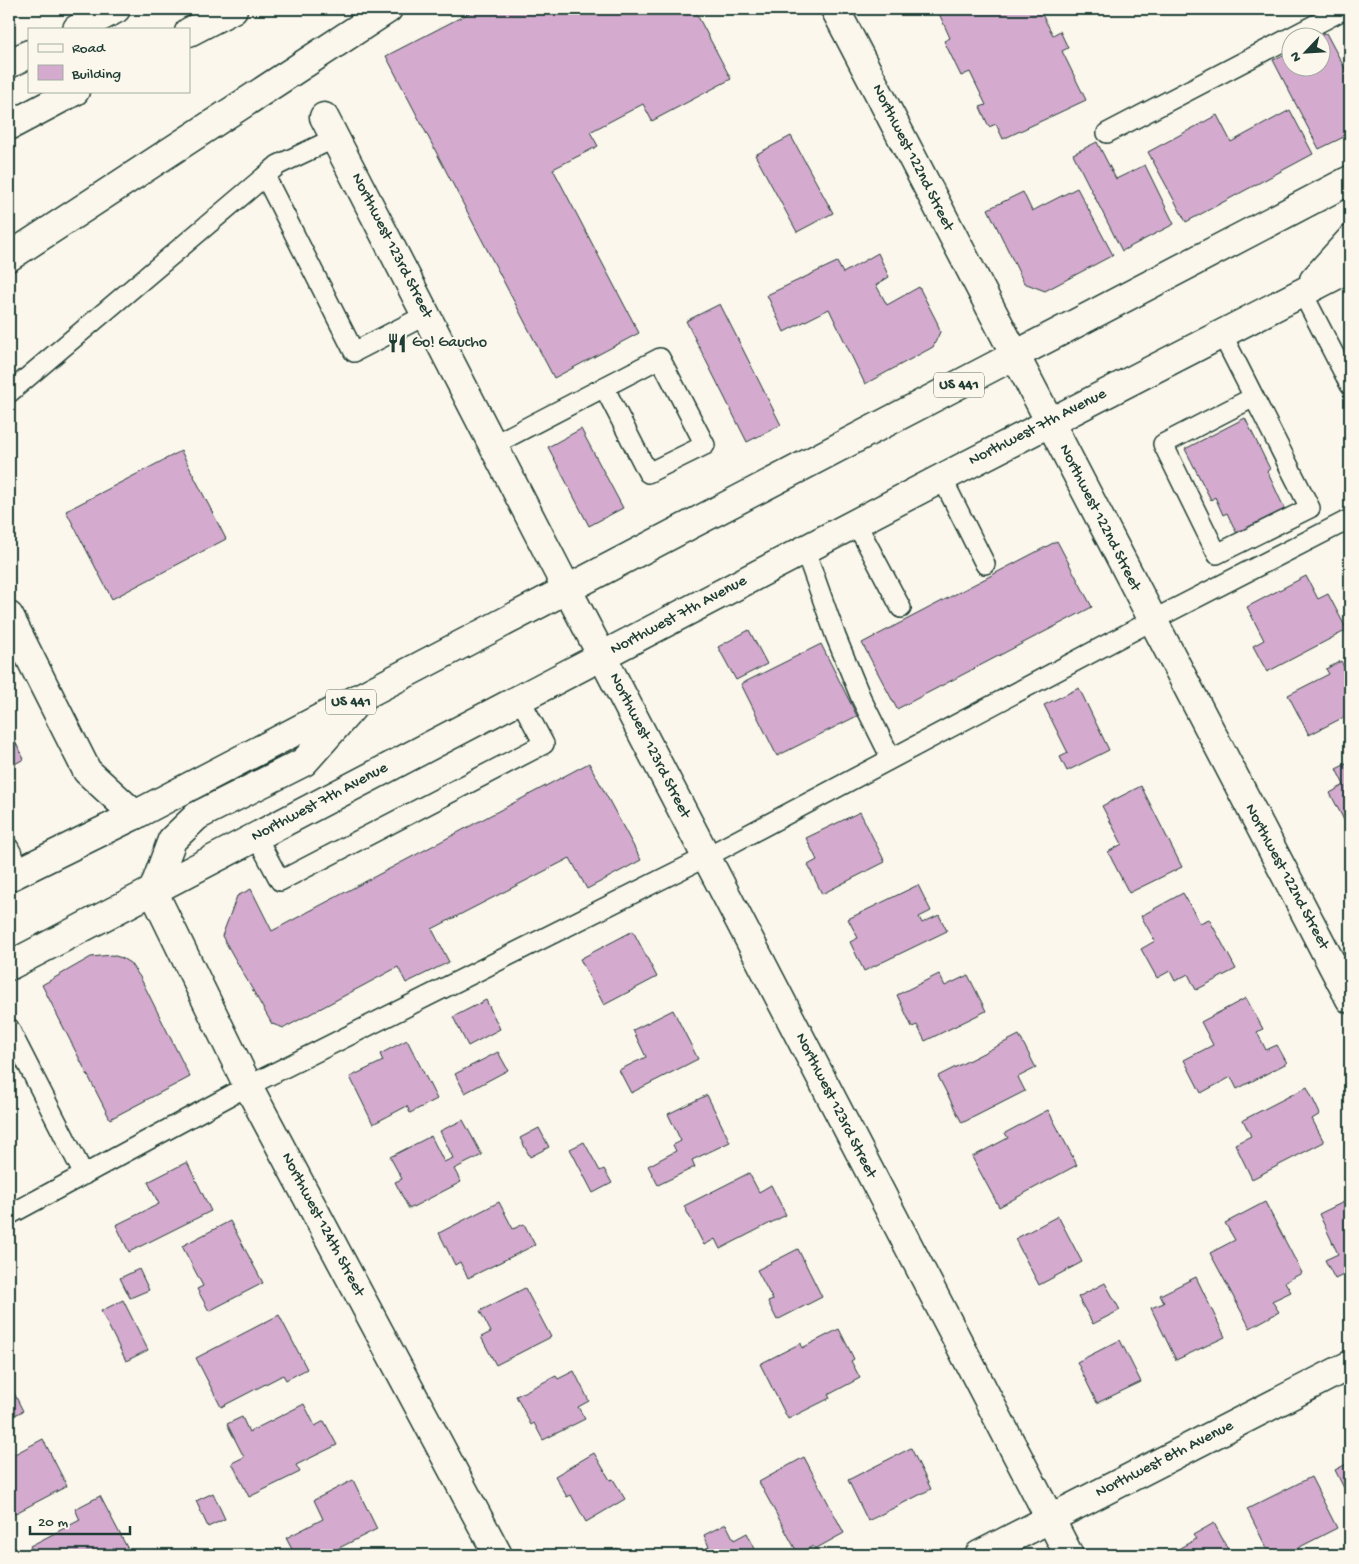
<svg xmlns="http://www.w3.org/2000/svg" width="1359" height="1564" font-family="'Gochi Hand',sans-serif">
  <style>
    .building { fill: #d4aacf; stroke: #1f3d34 }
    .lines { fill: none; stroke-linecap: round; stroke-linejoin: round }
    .service-casing { stroke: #1f3d34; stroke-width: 22 }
    .minor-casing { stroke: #1f3d34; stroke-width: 31 }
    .primary-casing { stroke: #1f3d34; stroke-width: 31 }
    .motorway-casing { stroke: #1f3d34; stroke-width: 31 }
    .service { stroke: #fbf7ec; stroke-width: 19 }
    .minor { stroke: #fbf7ec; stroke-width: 28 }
    .primary { stroke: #fbf7ec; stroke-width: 28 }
    .motorway { stroke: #fbf7ec; stroke-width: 28 }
    .labels { text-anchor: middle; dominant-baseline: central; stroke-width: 4.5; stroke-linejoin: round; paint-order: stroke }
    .shield { fill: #fbf7ec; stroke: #61756b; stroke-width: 1 }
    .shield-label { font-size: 15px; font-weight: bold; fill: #1f3d34 }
    .street-label { font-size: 16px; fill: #1f3d34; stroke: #fbf7ec }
    .poi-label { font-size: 16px; fill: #1f3d34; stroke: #fbf7ec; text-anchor: start }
  </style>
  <rect width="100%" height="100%" fill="#fbf7ec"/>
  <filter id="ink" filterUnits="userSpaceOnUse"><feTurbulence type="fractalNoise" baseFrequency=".02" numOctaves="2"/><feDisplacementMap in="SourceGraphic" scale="10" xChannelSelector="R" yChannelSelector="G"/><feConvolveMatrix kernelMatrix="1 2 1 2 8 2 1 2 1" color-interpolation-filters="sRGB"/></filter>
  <g filter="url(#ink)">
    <path class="building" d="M477,9h217l37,70 -79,42 -9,-17 -53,28 8,14 -45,23 86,164 -85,45 -168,-322z
      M937,9h102l14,26 7,-4 8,17 -6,3 24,49 -83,39 -7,-15 -7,3 -9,-20 6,-2 -16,-33 -9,4 -17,-35 6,-3z
      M1326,33l24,45v56l-31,15 -46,-89 19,-9v17h30v-30h-5z
      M1290,110l23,44 -127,68 -38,-70 69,-37 14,27z
      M791,136l42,77 -36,19 -42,-77z
      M1097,142l19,37 29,-14 29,59 -52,27 -49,-97z
      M1077,188l36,67 -68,36 -21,-8 -36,-74 35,-17 9,19z
      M878,253l11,24 -13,8 11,20 32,-18 18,35 3,10 -7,15 -68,37 -36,-75 -45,23 -17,-37 70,-33 6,11z
      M720,304l61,121 -34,17 -61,-121z
      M1245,418l25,51 -3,2 19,41 -48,24 -11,-23 -4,2 -8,-18 -4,3 -26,-51z
      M581,429l42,79 -34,18 -41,-79z
      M181,451l45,88 -114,60 -46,-88z
      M1057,541l35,66 -195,102 -35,-66z
      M1306,576l12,23 10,-5 19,36 -80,42 -14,-26 11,-6 -17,-33z
      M749,630l18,34 -31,16 -18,-33z
      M821,644l36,72 -80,40 -36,-72z
      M1341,661l9,18v40l-4,2 -2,-4 -35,18 -21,-40 41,-21 -3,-5z
      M1079,688l30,62 -42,21 -7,-14 8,-4 -24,-48z
      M9,730l15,29 -15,8z
      M1350,762v57l-5,3 -15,-29 14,-8 -8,-16z
      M589,763l52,97 -54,29 -17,-31 -138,71 17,33 -43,21 -8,-16 -114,61 -12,-4 -50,-88 15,-40 14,-7 21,42z
      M1141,786l41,81 -53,26 -21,-41 14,-8 -20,-38z
      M860,812l25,50 -63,32 -14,-29 9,-5 -11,-22z
      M918,885l13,26 -12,6 3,6 17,-8 8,16 -83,40 -14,-29 8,-4 -10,-19z
      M1183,893l17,30 9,-4 27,50 -40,21 -8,-16 -13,7 -5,-10 -13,7 -16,-29 14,-8 -14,-25z
      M633,931l24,46 -53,28 -24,-46z
      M112,955l10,3 8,5 10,14 50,100 -80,42 -68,-134 49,-28z
      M939,974l6,12 23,-11 18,36 -61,30 -8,-16 -5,2 -15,-32z
      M1246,998l17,31 -6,3 9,18 11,-5 10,18 -50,26 -6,-12 -30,16 -17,-33 29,-15 -12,-23z
      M486,1000l14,29 -32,17 -15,-29z
      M673,1010l25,49 -67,34 -12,-23 27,-13 -13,-27z
      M1019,1035l17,33 -18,9 7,14 -63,32 -24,-47z
      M407,1040l30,59 -27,14 -3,-7 -34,18 -23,-47 33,-16 -3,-7z
      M498,1052l10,18 -43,23 -10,-19z
      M1307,1087l13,27 -8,5 12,23 -72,37 -17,-35 16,-8 -8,-16z
      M707,1095l23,47 -38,18 3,7 -37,18 -10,-19 28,-15 -3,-6 8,-4 -13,-27z
      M1048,1110l29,55 -78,42 -27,-50 36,-19 -3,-5z
      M463,1120l19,35 -28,14 7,13 -52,27 -14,-27 7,-3 -12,-22 41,-21 13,26 9,-4 -13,-27z
      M539,1128l10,19 -19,10 -10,-19z
      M584,1142l16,29 4,-2 8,14 -19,10 -23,-44z
      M187,1162l24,49 -82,41 -13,-27 43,-21 -11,-22z
      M749,1173l10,19 12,-7 15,30 -66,34 -5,-10 -11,6 -20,-39z
      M1350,1199v73l-15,7 -10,-19 13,-6 -19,-40z
      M499,1202l14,27 11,-5 11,21 -67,33 -8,-16 -5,3 -16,-32z
      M1265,1202l37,71 -17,9 6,10 -19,9 7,11 -29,16 -40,-75 25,-13 -10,-17z
      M1058,1216l24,46 -43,23 -24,-46z
      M230,1221l33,62 -54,28 -12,-22 6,-3 -21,-40z
      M798,1249l24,48 -45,23 -9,-18 5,-2 -16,-30z
      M139,1269l10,21 -19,8 -10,-20z
      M1196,1277l29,60 -49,23 -25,-52 13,-5 -4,-8z
      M1105,1283l15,27 -27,14 -15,-27z
      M525,1288l26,49 -55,28 -15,-28 10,-5 -11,-21z
      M123,1300l25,50 -22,11 -25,-50z
      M279,1315l28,54 -21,11 -3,-5 -62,32 -25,-49z
      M839,1329l15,30 -3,2 9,17 -32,17 2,3 -42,21 -28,-55 41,-21 1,5z
      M1120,1340l21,42 -44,21 -20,-41z
      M574,1371l15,30 -11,6 7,12 -42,21 -9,-17 -3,2 -15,-29 40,-20 2,3z
      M9,1383l14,28 -14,7z
      M304,1404l11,22 9,-5 13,24 -41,20 4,7 -51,25 -17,-34 12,-6 -17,-33 15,-7 7,15z
      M43,1439l24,47 -55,29 -3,-7v-51z
      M911,1448l20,41 -63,32 -20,-41z
      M594,1453l16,27 3,-1 12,20 -39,23 -15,-27 -4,2 -12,-21z
      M804,1457l40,76 -29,16 -2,-3 -15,8 -39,-72z
      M1350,1462v38l-15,-30z
      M1311,1477l26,51 -39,20 4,7h-32l-23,-46z
      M353,1480l24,49 -40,20 4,6h-46l-9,-17 37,-19 -9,-19z
      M213,1493l12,26 -17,8 -12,-26z
      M100,1496l31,59h-96l-5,-9 50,-26 -5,-11z
      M1214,1523l17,32h-59l-1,-2 25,-14 -3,-4z
      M726,1524l8,16 13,-7 11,22h-61l-1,-2 13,-6 -5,-12z
      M617,1548l5,7h-18h1z"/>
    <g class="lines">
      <defs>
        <path id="service" d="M1107,133l238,-124
          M265,176l89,176 72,-37
          M1302,292l48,93
          M1222,334l88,174 -93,46 -54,-110 91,-47
          M9,393l269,-228 57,-27
          M493,445l167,-87 45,87 -57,28 -44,-86
          M942,478l43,86
          M856,523l45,85
          M805,550l31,87 25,61 30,60
          M256,836l24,45 264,-137 -24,-45
          M9,848l12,23
          M9,1028l75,147
          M9,1215l239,-129 458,-229 447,-237 197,-101"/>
        <path id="minor" d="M835,9l515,990
          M324,117l243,472
          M9,616l78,155 48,44
          M602,656l467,899
          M153,891l95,195 250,469
          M979,1555l371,-190"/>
        <path id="primary" d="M1314,280l36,-40
          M567,589l35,67
          M9,877l126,-62 1215,-635
          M153,891l19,-51 25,-24 107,-54 48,-54
          M9,966l933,-488 408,-210"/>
        <path id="motorway" d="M77,29l39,-20
          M189,32l44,-23
          M9,64l20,-10
          M9,126l66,-35
          M9,257l379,-248"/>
      </defs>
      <use href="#service" class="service-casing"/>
      <use href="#minor" class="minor-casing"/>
      <use href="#primary" class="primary-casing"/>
      <use href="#motorway" class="motorway-casing"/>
      <use href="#service" class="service"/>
      <use href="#minor" class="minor"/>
      <use href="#primary" class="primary"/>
      <use href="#motorway" class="motorway"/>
    </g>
  </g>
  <defs>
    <symbol id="restaurant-bare" viewBox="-9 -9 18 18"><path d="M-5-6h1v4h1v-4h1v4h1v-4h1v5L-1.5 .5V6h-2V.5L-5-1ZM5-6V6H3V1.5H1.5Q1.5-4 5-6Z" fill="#1f3d34" stroke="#fbf7ec" stroke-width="2.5" paint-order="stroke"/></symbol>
  </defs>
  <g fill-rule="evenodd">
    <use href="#restaurant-bare" x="383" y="329" width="28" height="28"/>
  </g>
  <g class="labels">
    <g class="shield">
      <rect x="934" y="372.5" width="50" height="25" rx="4"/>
      <rect x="326" y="689.5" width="50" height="25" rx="4"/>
    </g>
    <g class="shield-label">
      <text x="959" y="385">US 441</text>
      <text x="351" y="702">US 441</text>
    </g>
    <g class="street-label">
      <text transform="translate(912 158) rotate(63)">Northwest 122nd Street</text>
      <text transform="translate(391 246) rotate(63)">Northwest 123rd Street</text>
      <text transform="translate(1038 428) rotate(-27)">Northwest 7th Avenue</text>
      <text transform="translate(1099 518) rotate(63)">Northwest 122nd Street</text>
      <text transform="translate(679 616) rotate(-28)">Northwest 7th Avenue</text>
      <text transform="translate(649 746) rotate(63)">Northwest 123rd Street</text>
      <text transform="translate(320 803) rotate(-28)">Northwest 7th Avenue</text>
      <text transform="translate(1286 877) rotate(62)">Northwest 122nd Street</text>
      <text transform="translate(835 1106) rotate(63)">Northwest 123rd Street</text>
      <text transform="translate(322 1225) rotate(62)">Northwest 124th Street</text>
      <text transform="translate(1165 1460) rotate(-27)">Northwest 8th Avenue</text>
    </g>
    <g class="poi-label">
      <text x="412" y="343">Go! Gaucho</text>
    </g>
  </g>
  <rect width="1359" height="1564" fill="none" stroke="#fbf7ec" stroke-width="30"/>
  <rect x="15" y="15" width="1329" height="1534" fill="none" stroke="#1f3d34" stroke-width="2" filter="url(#ink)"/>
  <rect x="28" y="28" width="162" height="65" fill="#fbf7ec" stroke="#a3ada2"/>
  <rect x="38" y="44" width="25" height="8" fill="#fbf7ec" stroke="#a3ada2"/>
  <text x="72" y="52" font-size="15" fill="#1f3d34">Road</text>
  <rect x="38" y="65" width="25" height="15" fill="#d4aacf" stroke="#a3ada2"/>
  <text x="72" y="78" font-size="15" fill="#1f3d34">Building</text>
  <g transform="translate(1306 52) rotate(245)"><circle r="24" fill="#fbf7ec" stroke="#a3ada2"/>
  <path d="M0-4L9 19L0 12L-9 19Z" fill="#1f3d34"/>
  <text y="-8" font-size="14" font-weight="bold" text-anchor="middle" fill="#1f3d34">N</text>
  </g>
  <path d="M30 1526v8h100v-8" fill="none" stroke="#1f3d34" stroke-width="2.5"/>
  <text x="38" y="1526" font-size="15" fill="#1f3d34" stroke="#fbf7ec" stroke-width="4" paint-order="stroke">20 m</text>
</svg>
